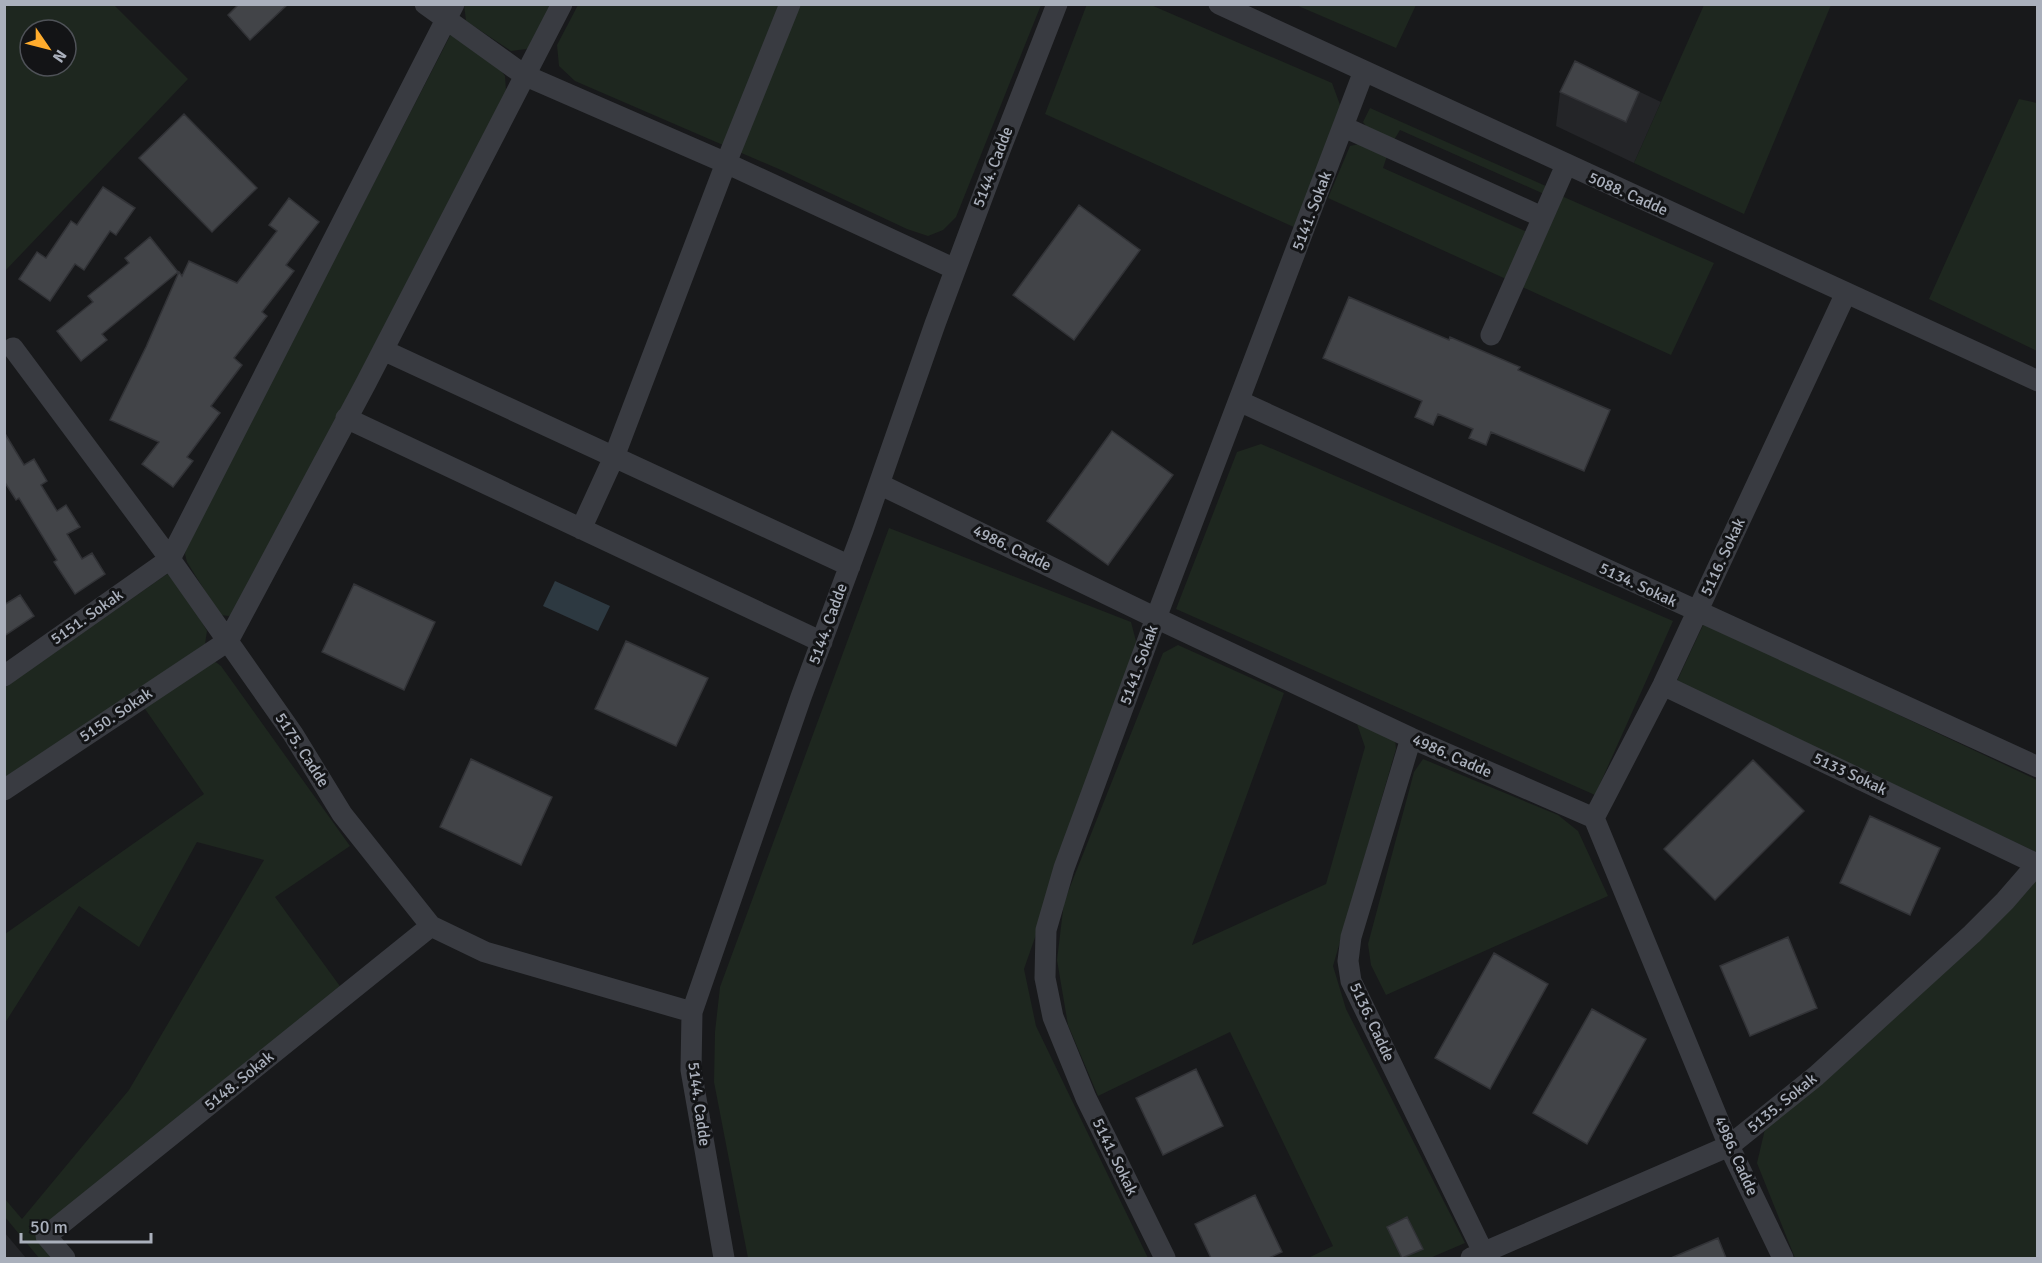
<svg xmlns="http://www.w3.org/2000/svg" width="2042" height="1263" font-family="Signika,sans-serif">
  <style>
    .built { fill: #242528 }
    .green { fill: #1e271f; fill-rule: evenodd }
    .water { fill: #2d3941 }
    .building { fill: #424448; stroke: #323337; stroke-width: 1.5 }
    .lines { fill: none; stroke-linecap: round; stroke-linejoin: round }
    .minor { stroke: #393b41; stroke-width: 21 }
    .labels { text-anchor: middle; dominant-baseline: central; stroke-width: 6; stroke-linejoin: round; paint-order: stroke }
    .street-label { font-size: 16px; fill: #aab0bc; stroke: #131416 }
  </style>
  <rect width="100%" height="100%" fill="#18191b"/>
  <path class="built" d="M1575,61l86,41 -27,61 -78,-37 4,-34z
    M5,1233l21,25h-21z"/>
  <path class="green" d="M5,4l109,1 74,74 -183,192zM30,30h36v36h-36z
    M464,4l92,1 -22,43 -23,3 -45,-30z
    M1087,4l64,1 181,78 11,30 -45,116 -253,-115z
    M578,5h463l-85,212 -13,13 -15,6 -21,-7 -126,-59 -206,-89 -16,-15 -2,-21z
    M1296,5l120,-1v1l-20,43z
    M1704,5h127l-87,209 -110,-51z
    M452,32l44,32 9,12 1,15 -269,520 -8,5 -9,-1 -33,-53 -2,-8 1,-8z
    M2019,99l18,4v248l-108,-52z
    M1370,108l178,79 -4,7 -144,-64 -6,10 -28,-14 -3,-4z
    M1359,144l28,12 -4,12 144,64 -21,47 -178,-81 22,-52z
    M1557,194l157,69 -43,92 -153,-70z
    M1261,444l412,177 -78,174 -419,-186 61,-157z
    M889,528l242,94 6,23 -113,324 12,57 112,232h-400l-34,-176 1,-50 5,-45z
    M167,574l9,2 31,55 -2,13 -200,138v-95z
    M1704,623l333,157v68l-1,4 -360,-169z
    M1178,645l106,48 -92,252 134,-61 39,-137 -8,-23 38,15 1,10 -63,217 13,43 119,234 -35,15h-122l25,-12 -103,-214 -132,64 -30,-71 -11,-65 7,-58 99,-249z
    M213,660l8,6 129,180 -75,51 67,92 -302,251 15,18h-16l-34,-41v-18l17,20 107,-129 135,-230 -67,-18 -58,105 -60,-41 -74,117v-89l199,-140 -61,-88z
    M1423,759l135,56 20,16 30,65 -222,99 -15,-30 -3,-21 46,-172z
    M2037,876v382h-242l-38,-95 8,-34z"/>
  <path class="water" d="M555,581l55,25 -12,25 -55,-25z"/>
  <path class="building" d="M239,4h49l-38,36 -22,-25z
    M1575,61l64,31 -13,30 -66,-30z
    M184,114l73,74 -45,44 -73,-74z
    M103,187l32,21 -19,27 -6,-4 -26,39 -9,-6 -25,37 -31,-22 18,-27 9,6 25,-37 6,4z
    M289,198l30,24 -33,43 8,6 -32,41 5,4 -33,42 8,7 -31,41 9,7 -33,44 6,4 -20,26 -31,-23 17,-22 -49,-22 36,-73 33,-75 3,4 7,-15 48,22 40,-52 -8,-6z
    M1079,205l61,45 -66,90 -61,-45z
    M150,237l28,35 -76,62 5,6 -26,21 -24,-30 36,-29 -5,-6 41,-33 -4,-5z
    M1349,297l100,43 1,-3 70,30 -2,3 92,40 -26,61 -93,-39 -5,13 -17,-7 4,-9 -35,-15 -5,11 -18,-8 7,-16 -99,-43z
    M1112,431l61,44 -65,90 -61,-44z
    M4,432l20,33 10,-6 13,22 -6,4 16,26 9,-6 14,22 -13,7 15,25 10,-6 13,21 -30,20 -21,-32 3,-2 -38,-62 -3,2 -12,-19z
    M354,584l81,38 -31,68 -82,-38z
    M20,595l14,21 -30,20v-31z
    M626,641l82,37 -32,68 -81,-37z
    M471,759l81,38 -31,68 -81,-38z
    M1753,760l51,51 -89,89 -51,-51z
    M1870,816l70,32 -30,67 -70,-32z
    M1788,937l29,71 -67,28 -30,-70z
    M1494,953l54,31 -58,105 -55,-31z
    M1592,1009l54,30 -59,105 -54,-31z
    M1196,1069l27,57 -60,29 -27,-57z
    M1255,1195l27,57 -13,6h-58l-16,-34z
    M1407,1217l16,32 -21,9 -15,-31z
    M1718,1238l8,20h-55z"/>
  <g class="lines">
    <path class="minor" d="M425,4l99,71 202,88 229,106
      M1219,4l819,377
      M1344,127l198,90
      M1491,335l75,-170
      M13,348l157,211 123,175 49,80 89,112 54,26 207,60
      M383,350l467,216
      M1239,401l799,366
      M346,418l476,224
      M879,484l277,134 255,120 183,80 135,328 54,112
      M581,529l33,-72 112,-294 64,-159
      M4,676l166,-117 284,-555
      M1663,685l374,179
      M1411,738l-60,199 -3,24 3,20 135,277
      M4,790l224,-149 138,-258 196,-379
      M1594,818l69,-133 183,-392
      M65,1258l-19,-22 385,-310
      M724,1258l-33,-188 1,-58 109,-315 62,-167 72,-206 65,-174 57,-146
      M1165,1258l-79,-160 -33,-81 -8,-39 1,-48 18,-62 92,-250 208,-547
      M1471,1258l258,-112 87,-70 156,-142 33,-33 33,-38"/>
  </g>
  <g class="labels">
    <g class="street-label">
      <text transform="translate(993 167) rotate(-69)">5144. Cadde</text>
      <text transform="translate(1628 194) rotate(24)">5088. Cadde</text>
      <text transform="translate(1312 211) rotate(-69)">5141. Sokak</text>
      <text transform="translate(1012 548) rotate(26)">4986. Cadde</text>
      <text transform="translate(1723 557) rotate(-65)">5116. Sokak</text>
      <text transform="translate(1638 585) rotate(25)">5134. Sokak</text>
      <text transform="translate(87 617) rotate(-35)">5151. Sokak</text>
      <text transform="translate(828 624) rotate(-70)">5144. Cadde</text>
      <text transform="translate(1139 665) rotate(-70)">5141. Sokak</text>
      <text transform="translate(116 715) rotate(-34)">5150. Sokak</text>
      <text transform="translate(302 750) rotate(57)">5175. Cadde</text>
      <text transform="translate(1452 756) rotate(24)">4986. Cadde</text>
      <text transform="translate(1850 774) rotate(25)">5133 Sokak</text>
      <text transform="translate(1372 1022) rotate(65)">5136. Cadde</text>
      <text transform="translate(239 1081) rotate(-39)">5148. Sokak</text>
      <text transform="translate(1782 1103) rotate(-39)">5135. Sokak</text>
      <text transform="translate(699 1104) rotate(82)">5144. Cadde</text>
      <text transform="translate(1736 1156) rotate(66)">4986. Cadde</text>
      <text transform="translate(1115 1157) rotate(64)">5141. Sokak</text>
    </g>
  </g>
  <rect width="2042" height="1263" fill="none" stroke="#aab0bc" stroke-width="12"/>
  <g transform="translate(48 48) rotate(125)"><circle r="28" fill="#131416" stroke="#4f5258" stroke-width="1.5"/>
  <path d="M0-4.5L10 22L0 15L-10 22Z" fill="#ffac2d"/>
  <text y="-9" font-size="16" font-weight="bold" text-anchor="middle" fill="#aab0bc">N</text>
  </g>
  <path d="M21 1233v9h130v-9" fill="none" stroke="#aab0bc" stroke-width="3"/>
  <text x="30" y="1233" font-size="18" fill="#aab0bc" stroke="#131416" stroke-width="4.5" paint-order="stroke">50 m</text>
</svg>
